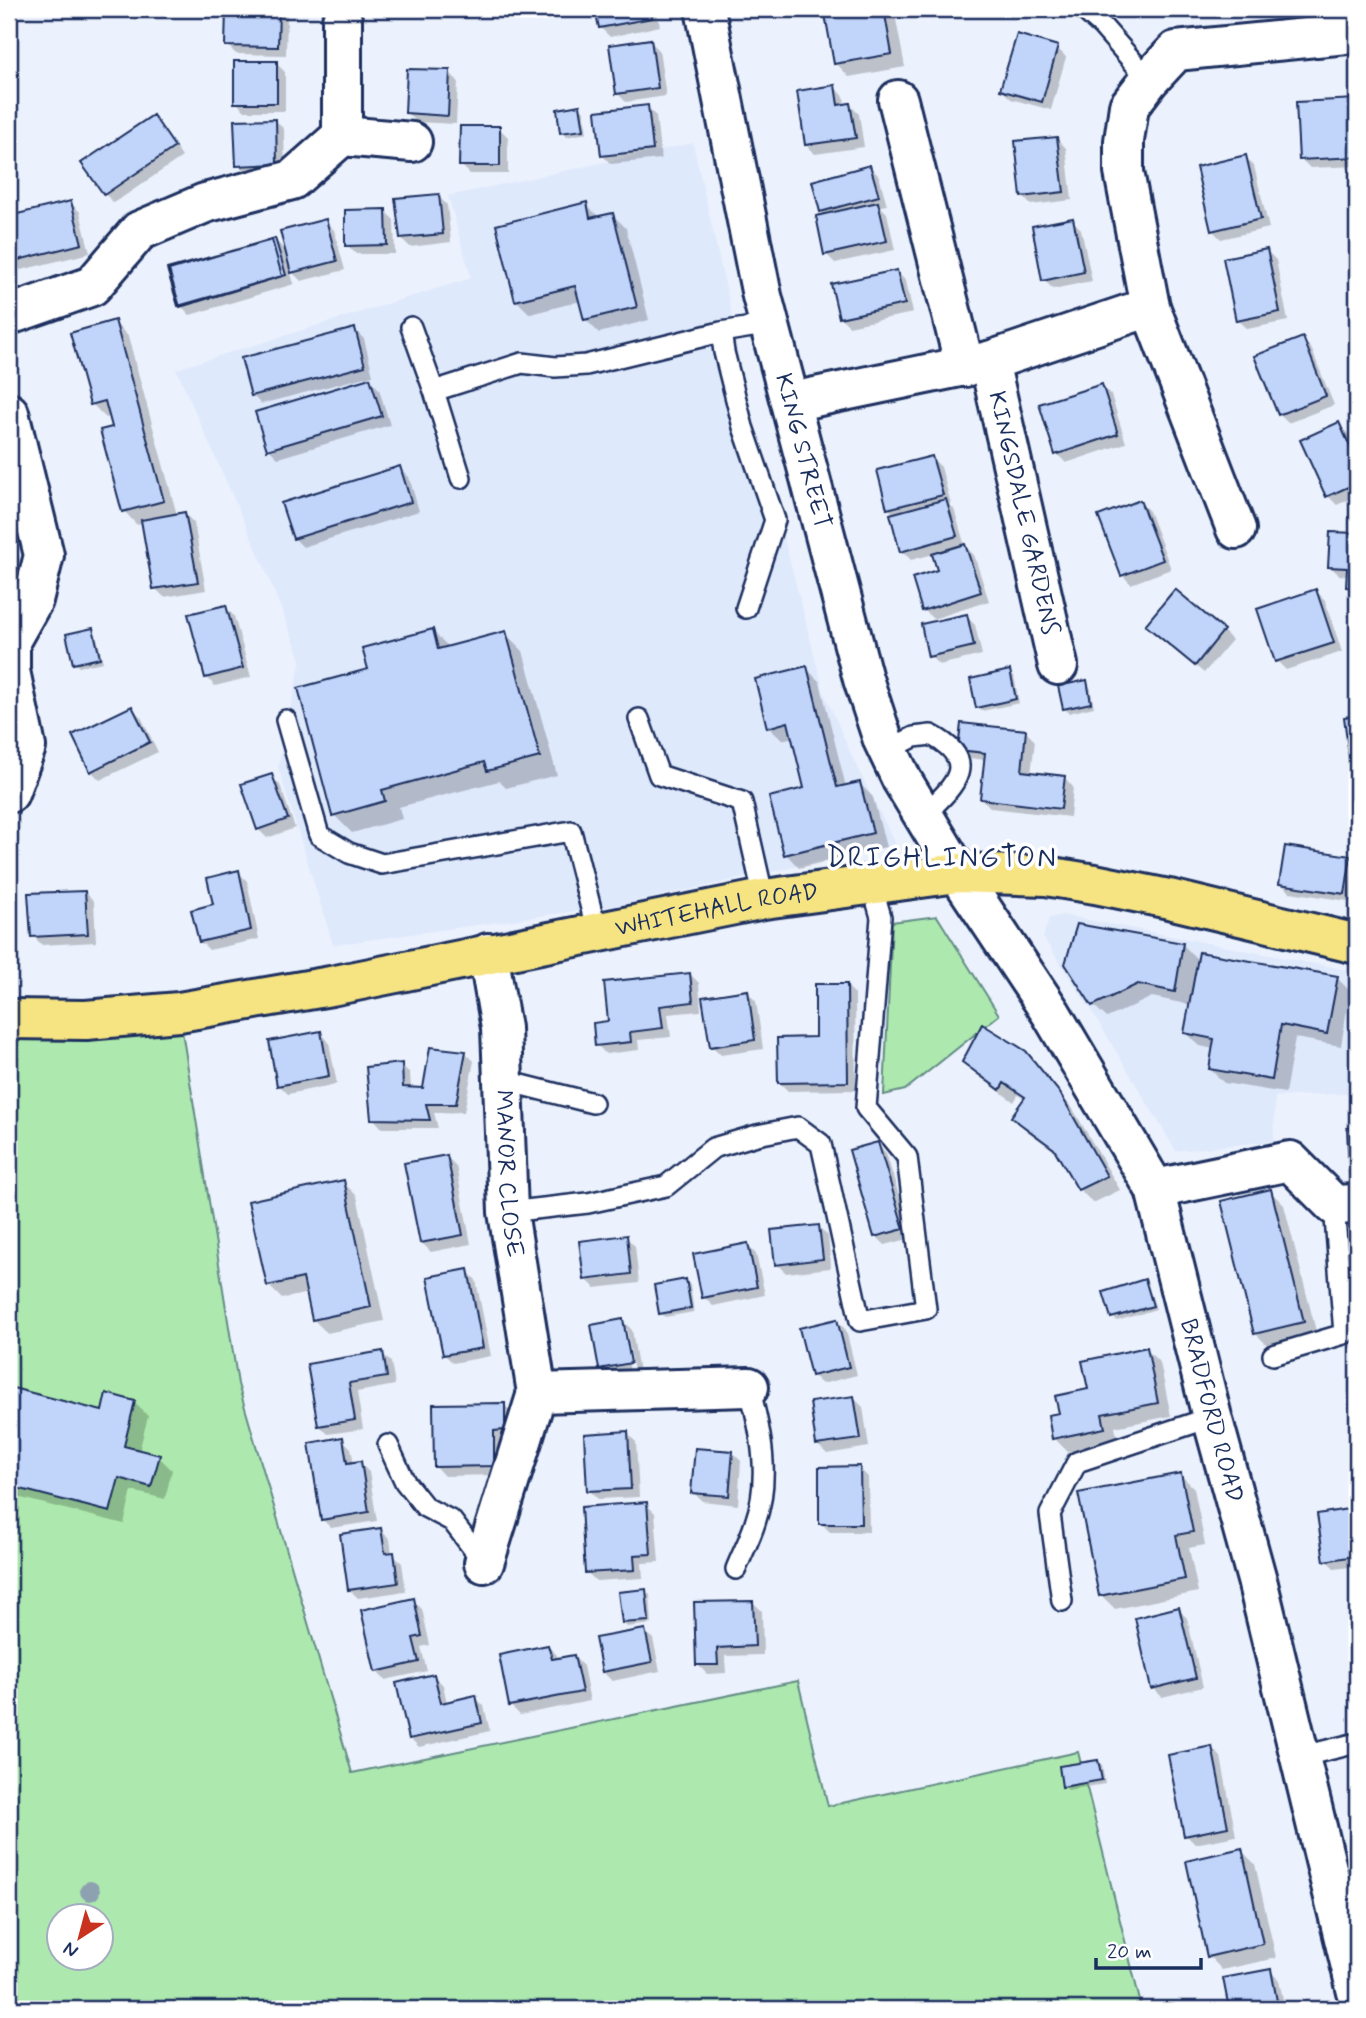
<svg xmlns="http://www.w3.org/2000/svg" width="1366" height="2018" font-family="Mynerve,sans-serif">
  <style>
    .built { fill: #dfe9fc }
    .green { fill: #ade9ae; stroke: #648c86; stroke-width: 2; fill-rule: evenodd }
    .shadow { fill: #0003; fill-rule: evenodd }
    .building { fill: #c1d4f9; stroke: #1b2f5e; stroke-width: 2 }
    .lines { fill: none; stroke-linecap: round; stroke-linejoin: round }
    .lane-casing { stroke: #1b2f5e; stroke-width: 24 }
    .street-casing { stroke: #1b2f5e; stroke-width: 44 }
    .secondary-casing { stroke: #1b2f5e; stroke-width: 44 }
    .primary-casing { stroke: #1b2f5e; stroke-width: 44 }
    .lane { stroke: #fff; stroke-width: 19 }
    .street { stroke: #fff; stroke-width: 38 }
    .secondary { stroke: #fff; stroke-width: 38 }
    .primary { stroke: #f6e381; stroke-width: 38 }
    .tree { fill: #8da1b1 }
    .labels { text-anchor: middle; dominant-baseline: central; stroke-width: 7; stroke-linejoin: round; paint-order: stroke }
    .street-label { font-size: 24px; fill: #1b2f5e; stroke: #fff }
    .quarter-label { font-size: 28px; letter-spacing: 2px; fill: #1b2f5e; stroke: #fff }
  </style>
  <rect width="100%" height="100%" fill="#ecf2fd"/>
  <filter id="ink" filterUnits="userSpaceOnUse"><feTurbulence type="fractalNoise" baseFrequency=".0143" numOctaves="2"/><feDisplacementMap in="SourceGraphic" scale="14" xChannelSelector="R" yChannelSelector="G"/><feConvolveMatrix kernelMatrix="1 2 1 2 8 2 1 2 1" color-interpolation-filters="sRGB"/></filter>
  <g filter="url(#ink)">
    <path class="built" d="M693,143l38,167 11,66 82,316 31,71 41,82 -277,60 -286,40 -55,-178 23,-108 -35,-88 -90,-202 295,-91 -23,-82z
      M1063,915l294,57v121l-82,4 -1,44 -98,10 -85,-141 -48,-73 6,-19z"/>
    <path class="green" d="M937,916l62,99 -94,75 -21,5 8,-173z
      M179,1012l59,372 114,389 446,-92 30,125 250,-54 64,257h-1133v-990zM60,1916h42v42h-42z"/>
    <path class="shadow" d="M97,9h54l-49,5z
      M228,9h53l6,6 -1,40 -50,-1 -9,-9z
      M520,9h29v3l-25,3z
      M597,9h59l4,17 -50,11 -9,-9z
      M826,9h68l11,58 -56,10 -13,-14z
      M650,41l9,9 7,46 -40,6 -9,-9z
      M1057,48l9,9 -15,53 -40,-11 -9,-9z
      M276,63l9,9v39h-40l-9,-9z
      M449,72l9,9 -2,43 -40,-2 -9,-9z
      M834,87l10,9 1,10 5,-1 9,9 5,33 -49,7 -9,-9z
      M1357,101v65l-47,2 -9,-9 -3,-56z
      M580,107l4,4 3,22 -21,4 -4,-5z
      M647,107l9,9 5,43 -50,5 -9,-9z
      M153,117l8,9 21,31 -68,46 -9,-9z
      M275,120l9,9 1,44 -38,1 -9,-9z
      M499,128l9,9v37h-38l-9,-9z
      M1057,139l9,9 6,52 -41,5 -9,-9z
      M1245,157l9,9 15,62 -48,11 -9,-9z
      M870,167l9,9 8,29 -7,1 7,7 8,37 -60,13 -9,-9v-39l-5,-4z
      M438,196l9,9 4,37 -41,5 -9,-9z
      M71,203l9,9 10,41 -69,17 -9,-9 -3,-12v-31z
      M586,204l14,14 12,-4 14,14 23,92 -50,13 -14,-14 -4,-18 -51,13 -14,-14z
      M385,211l9,9 1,34h-39l-9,-9z
      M1072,220l9,9 11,52 -39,8 -9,-9z
      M325,221l9,9 11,40 -44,11 -11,-11 4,14 -104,31 -9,-9 94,-66 12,12z
      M1267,251l9,9 12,61 -41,8 -10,-9z
      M897,272l9,9 7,32 -64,13 -9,-9z
      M114,322l14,14 49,179 8,-1 9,9 12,67 -42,7 -9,-9 -12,-65 -6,2 -13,-14 -13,-95 -5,2 -14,-14z
      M355,330l9,9 9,36 -112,29 -9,-9z
      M1302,339l9,9 23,57 -46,18 -9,-9z
      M370,380l9,9 11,36 -112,33 -9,-9z
      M1102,386l9,9 15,48 -60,20 -9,-9z
      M1339,425l9,9 9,20v41l-20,10 -9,-9z
      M932,458l9,9 10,37h-2l5,5 11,37 9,9 15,46 -56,18 -9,-9 15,-39 -5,-17 -23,6 -9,-9 -7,-36 -6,-6 -10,-38z
      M400,468l9,9 10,34 -116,36 -9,-9z
      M1140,502l9,9 22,58 -40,15 -9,-9z
      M9,529l5,5 12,56 -17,4z
      M1331,534l26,1v61l-9,-9 1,-11 -10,-1 -9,-9z
      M1316,591l9,9 17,52 -56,18 -9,-9z
      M225,607l9,9 17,61 -36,9 -9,-9z
      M966,616l9,9 7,30 -43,10 -9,-9z
      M92,630l4,4 7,28 -24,5 -5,-4z
      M432,631l18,17 55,-15 18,18 34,124 -51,13 -7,-7 -100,26 3,12 -50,14 -18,-18 36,-144z
      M1223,631l9,9 -28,33 -48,-40z
      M806,668l14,14 26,105 14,-3 13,13 13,50 -87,21 -13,-14 20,-65 -12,-52 -12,3 -14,-13z
      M1010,672l4,4 5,27 -37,8 -4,-4z
      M1086,682l4,4 4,21 -25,6 -4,-4z
      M132,708l9,9 17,35 -58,28 -9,-9z
      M1026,732l9,9 -4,33 33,3 9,10 -3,30 -79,-9 -9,-9 4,-39 -17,-2 -9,-9z
      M271,776l9,9 15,43 -28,10 -9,-9z
      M1350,858l7,7 -3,37 -64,-10 -9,-9z
      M238,872l9,9 12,58 -50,11 -9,-9 15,-35z
      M85,892l9,9 2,41 -54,3 -9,-9z
      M1182,944l17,17 138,17 13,13 -9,55 -46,-8 -10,55 -61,-10 -14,-14 4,-20 -14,-3 -14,-13 5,-28 -39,-8 -45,21 -14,-13z
      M690,974l9,9 2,28 -33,3 3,23 -33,3 1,10 -33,4 -9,-9 13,-22z
      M846,985l9,9 1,96 -68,1 -9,-9 38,-43z
      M747,992l9,9 7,48 -42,6 -9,-9z
      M320,1033l9,9 8,42 -49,10 -9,-9z
      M465,1052l9,9 -10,51 -30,1 4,15h-56l-9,-10 28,-53 9,8 1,16h14z
      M1025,1052l48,57 47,81 -27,13 -14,-14 -20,-35 -32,-23 -14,-14 13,-17 -8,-5 -4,7 -37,-27 -13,-13z
      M1349,1130h8v49l-7,-6z
      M877,1144l9,9 26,85 -27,7 -9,-9z
      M447,1157l9,9 15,78 -40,8 -9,-9z
      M343,1182l14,14 27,125 -57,12 -14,-14 -5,-26 -26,6 -14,-14z
      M1270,1191l14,14 33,130 -48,12 -14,-14z
      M819,1227l9,9 3,32 -45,5 -9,-9z
      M626,1237l9,9 4,37 -44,5 -9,-9z
      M747,1245l9,9 9,41 -52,11 -9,-9z
      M467,1271l9,9 15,76 -38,7 -9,-9z
      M686,1281l4,4 4,27 -29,5 -4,-4z
      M1144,1281l4,4 8,24 -39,12 -4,-4z
      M623,1321l9,9 7,42 -30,5 -9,-9zM623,1329h4l7,43h-4z
      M837,1321l9,9 11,45 -35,9 -10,-9z
      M1146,1349l14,14 11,53 -56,11 3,15 -50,10 -14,-14 7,-24z
      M382,1353l9,9 4,23 -38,7 6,37 -35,5 -9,-9 -10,-60z
      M10,1389l93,24 31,-11 14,14 -9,36 20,5 13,13 -7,29 -33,-8 -8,33 -115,-29z
      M854,1398l9,9 6,40 -42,7 -9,-9z
      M504,1404l9,10 1,25h-12v36l-58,1 -9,-10z
      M627,1433l9,9 3,55 -41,2 -9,-9z
      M342,1439l9,9 3,16 6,-1 9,9 8,49 -46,7 -9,-9z
      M732,1452l9,9 -3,44 -36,-4 -9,-9z
      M859,1468l9,9 1,55h-39l-9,-9z
      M1180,1474l14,14 11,57 -16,3 9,44 -83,17 -14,-14z
      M646,1504l9,9 4,49 -17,1 1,15 -47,3 -9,-9z
      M1347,1511l9,9 1,46 -22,3 -9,-9z
      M381,1530l9,9 2,15 10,9 4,28 -48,7 -9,-9z
      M645,1591l5,4 2,29 -25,3 -4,-4z
      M413,1600l9,9 8,36 -9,2 6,24 -42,9 -9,-9z
      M753,1602l9,9 1,44 -38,1 1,17 -19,1 -9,-9z
      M1178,1609l9,9 16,69 -41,10 -9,-9z
      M644,1630l9,9 7,32 -48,10 -9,-9z
      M548,1646l9,9 1,5 16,-3 9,9 7,35 -70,14 -9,-9 -10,-50z
      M434,1676l9,9 4,18 28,-6 9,9 6,25 -71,16 -9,-9z
      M1212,1748l9,9 15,79 -41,8 -9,-9z
      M1098,1761l4,4 3,19 -37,6 -4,-4z
      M1241,1850l14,14 21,94 -54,12 -13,-14z
      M1270,1971l9,9 6,29h-54l-6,-29z"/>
    <path class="building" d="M226,9h53l-1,38 -53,-1z
      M595,9h55l2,9 -53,10z
      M824,9h60l8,45 -58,10z
      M1017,34l41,12 -16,56 -42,-12z
      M651,39l7,49 -42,6 -7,-49z
      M234,61h43v42h-43z
      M407,69l43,1 -2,46 -43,-3z
      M835,85l3,20 12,-2 6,35 -51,7 -8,-54z
      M1357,99v58l-58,3 -3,-58z
      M580,105l4,25 -24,3 -3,-24z
      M648,105l5,45 -52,6 -5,-45z
      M153,115l22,32 -71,48 -23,-32z
      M276,119l1,45 -41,2 -2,-46z
      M460,126h40v40h-41z
      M1057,137l7,55 -43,5 -6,-56z
      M1246,155l15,64 -50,12 -15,-64z
      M870,165l9,31 -59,16 -8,-31z
      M439,194l4,40 -43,4 -5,-40z
      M71,201l11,43 -72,18 -1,-46z
      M587,202l3,16 23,-5 24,94 -53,13 -9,-34 -60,15 -19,-76z
      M878,202l9,39 -63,14 -8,-39z
      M386,209l1,36 -42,1v-36z
      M1073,218l11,54 -42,9 -10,-55z
      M326,219l11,42 -46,12 -11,-42z
      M275,238l11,37 -106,32 -11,-37z
      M272,240l10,36 -104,30 -11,-37z
      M1267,249l13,63 -44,9 -13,-63z
      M897,270l8,34 -66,14 -8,-34z
      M115,320l49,181 -42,11 -22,-82 12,-3 -7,-26 -15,4 -20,-72z
      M355,328l10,38 -114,30 -10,-38z
      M1303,337l23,59 -48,19 -24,-59z
      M370,378l12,38 -115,34 -12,-38z
      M1102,384l16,50 -63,21 -16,-51z
      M1339,422l18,40v21l-31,14 -26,-57z
      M932,456l11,39 -56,14 -10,-39z
      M400,466l11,36 -118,37 -12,-36z
      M946,499l11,37 -57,16 -10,-38z
      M1140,500l23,60 -42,16 -23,-60z
      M185,512l13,70 -45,7 -12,-69z
      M1330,532l27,1v55l-11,-1 1,-19 -19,-1z
      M9,538l9,44 -9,2z
      M965,544l16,48 -59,19 -10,-33 25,-8 -5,-16z
      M1175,589l49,41 -29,36 -50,-41z
      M1316,589l18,54 -59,19 -18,-53z
      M226,605l17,63 -38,10 -17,-64z
      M967,614l7,32 -46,11 -7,-33z
      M93,628l7,30 -27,6 -7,-30z
      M433,629l5,20 68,-18 34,126 -53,14 -3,-9 -102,28 3,11 -53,15 -34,-128 70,-19 -6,-21z
      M807,666l30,121 23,-5 13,51 -89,22 -15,-58 35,-9 -16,-66 -21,6 -12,-49z
      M1010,670l6,29 -40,9 -6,-29z
      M1087,680l4,23 -28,6 -5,-23z
      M132,706l18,36 -60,30 -18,-37z
      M1357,715v96h-1l-12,-94z
      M961,723l65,7 -4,41 43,5 -4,33 -81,-10 5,-46 -27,-3z
      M272,774l16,45 -31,11 -16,-46z
      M1285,846l66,10 -6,38 -66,-10z
      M239,870l12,60 -52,12 -8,-32 22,-6 -6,-26z
      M85,891l3,43 -57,3 -3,-44z
      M1077,924l106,19 -8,49 -37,-8 -46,22 -27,-42z
      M1199,952l139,24 -11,58 -46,-9 -9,55 -63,-11 5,-30 -30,-6z
      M690,973l3,29 -33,4 3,22 -33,4 1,10 -36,4 -2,-23 15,-2 -4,-39z
      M815,984h32l1,98 -70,1 -1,-45 38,-1z
      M748,990l7,50 -45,7 -8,-50z
      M982,1024l44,27 34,42 47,83 -29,14 -24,-41 -43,-32 14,-20 -21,-14 -4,7 -38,-28z
      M321,1031l8,45 -52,10 -8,-45z
      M430,1047l36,4 -10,53h-30l4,16 -59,-1 -5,-52 36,-4 1,24 20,1z
      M1347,1128h10v45h-8z
      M878,1142l26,87 -30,8 -25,-87z
      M447,1155l16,80 -43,8 -16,-80z
      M344,1180l27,127 -59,13 -9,-42 -36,8 -19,-85z
      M1271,1189l33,133 -50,12 -33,-133z
      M819,1225l4,34 -48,6 -4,-35z
      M627,1235l4,39 -47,6 -5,-39z
      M748,1243l9,44 -55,11 -9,-44z
      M468,1269l15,79 -40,7 -16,-78z
      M686,1279l5,29 -32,6 -5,-29z
      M1145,1279l8,27 -42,12 -8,-26z
      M623,1319l8,44 -32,6 -8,-44z
      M837,1319l12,48 -38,9 -12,-48z
      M1147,1347l11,56 -56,11 3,14 -53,11 -4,-24 11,-2 -4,-17 33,-7 -6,-28z
      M383,1351l4,26 -38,6 6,37 -37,6 -11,-62z
      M9,1387l93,24 4,-18 29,8 -11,45 36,9 -9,32 -32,-9 -9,34 -101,-26z
      M854,1396l7,43 -45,6 -6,-43z
      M505,1403v27l-11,1v35l-60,1 -1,-63z
      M628,1431l3,58 -44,2 -3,-57z
      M343,1437l4,26 14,-2 8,51 -48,8 -12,-77z
      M695,1448l38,3 -4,45 -38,-3z
      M860,1466l1,58h-42v-57z
      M1181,1473l12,59 -17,3 9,44 -86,17 -21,-103z
      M647,1502l4,52 -17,1 1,15 -50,3 -4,-66z
      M1348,1509l7,47 -31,5 -7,-47z
      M381,1528l4,25 9,-1 4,31 -50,7 -8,-56z
      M646,1589l3,32 -27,2 -4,-31z
      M414,1598l8,38 -9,2 6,24 -44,10 -14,-62z
      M753,1601l2,45 -38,2 1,17h-22l-2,-63z
      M1179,1607l17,71 -45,11 -16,-71z
      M645,1629l7,33 -50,10 -7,-34z
      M548,1645l4,14 22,-4 8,37 -73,14 -10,-51z
      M434,1674l7,29 35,-8 6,28 -73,16 -13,-56z
      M1212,1746l16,81 -44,9 -16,-81z
      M1098,1760l4,20 -40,7 -3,-21z
      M1242,1848l21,96 -56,13 -21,-96z
      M1271,1969l6,32 -21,4 1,4h-28l-6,-31z"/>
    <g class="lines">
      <defs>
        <path id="lane" d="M1083,9l19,17 47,54
          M411,327l23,64 27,87
          M434,391l88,-28 33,4 31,-2 135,-33
          M746,608l29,-88 -32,-93 -19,-75 -3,-20 50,-8
          M639,719l20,56 83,27 22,97
          M286,720l33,115 30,18 33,11 189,-33 26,101
          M888,750l26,-13 17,-2c52,27 21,53 -7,80
          M502,1080l91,23
          M508,1212l80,-9 78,-17 47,-38 44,-13 41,-8 23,17 39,177 66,-12 -19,-152 -41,-49 15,-191 -9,-31
          M1273,1355l71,-21 -10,-129
          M388,1445l17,37 20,25 27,14 32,42
          M736,1569c6,-15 14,-30 19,-46 16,-45 6,-92 -6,-136
          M1062,1601l-12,-87 27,-52 135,-45
          M1299,1757l58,-14"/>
        <g id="street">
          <path d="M898,100l67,267"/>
          <path d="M342,136v-116"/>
          <path d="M1150,307l86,222"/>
          <path d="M9,315l83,-29 47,-55 66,-28 87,-23 50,-44 70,6"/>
          <path id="s1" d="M989,361l69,304"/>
          <path d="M791,402l198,-41 161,-54 -26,-135v-31l5,-35 20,-26 27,-29 181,-18"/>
          <path d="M9,413l35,142 -11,45 -23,41v30l16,76 -17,46"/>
          <path id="s2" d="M488,953l13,75 7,184 29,181 212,-6"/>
          <path d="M1155,1189l135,-28 44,44 23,-1"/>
          <path d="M484,1563l53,-170"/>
        </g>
        <g id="secondary">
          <path id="s3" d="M705,9l57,287 101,383 20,61 19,40 56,93 93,140 104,176 57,228 45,163 100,412"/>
        </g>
        <g id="primary">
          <path id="s4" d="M9,1019l77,1 93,-8 152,-26 433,-87 194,-26 88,3 49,8 74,15 188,45"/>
        </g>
      </defs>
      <use href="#lane" class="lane-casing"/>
      <use href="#street" class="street-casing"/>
      <use href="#secondary" class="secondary-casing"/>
      <use href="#primary" class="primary-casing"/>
      <use href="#lane" class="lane"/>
      <use href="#street" class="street"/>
      <use href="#secondary" class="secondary"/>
      <use href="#primary" class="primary"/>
    </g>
    <circle class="tree" cx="90" cy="1891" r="10"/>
  </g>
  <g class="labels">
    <g class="street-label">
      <text stroke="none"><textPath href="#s3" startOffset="453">KING STREET</textPath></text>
      <text stroke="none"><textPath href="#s1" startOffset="156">KINGSDALE GARDENS</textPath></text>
      <text stroke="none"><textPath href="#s4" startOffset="718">WHITEHALL ROAD</textPath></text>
      <text stroke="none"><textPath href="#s2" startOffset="222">MANOR CLOSE</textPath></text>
      <text stroke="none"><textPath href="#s3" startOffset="1507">BRADFORD ROAD</textPath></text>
    </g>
    <g class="quarter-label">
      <text x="942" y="858">DRIGHLINGTON</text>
    </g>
  </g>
  <rect width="1366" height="2018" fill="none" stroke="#fff" stroke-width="35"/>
  <rect x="18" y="18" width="1331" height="1983" fill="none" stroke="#1b2f5e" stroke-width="2.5" filter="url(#ink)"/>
  <g transform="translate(80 1937) rotate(216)"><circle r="33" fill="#ffffff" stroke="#a4acbf" stroke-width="2"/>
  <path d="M0-5L12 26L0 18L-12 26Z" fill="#c8321e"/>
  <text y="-10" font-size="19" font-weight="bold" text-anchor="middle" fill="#1b2f5e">N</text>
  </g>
  <path d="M1096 1958v10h105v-10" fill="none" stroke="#1b2f5e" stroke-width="3.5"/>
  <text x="1107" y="1958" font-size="21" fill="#1b2f5e" stroke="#ffffff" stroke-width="5" paint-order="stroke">20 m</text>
</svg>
